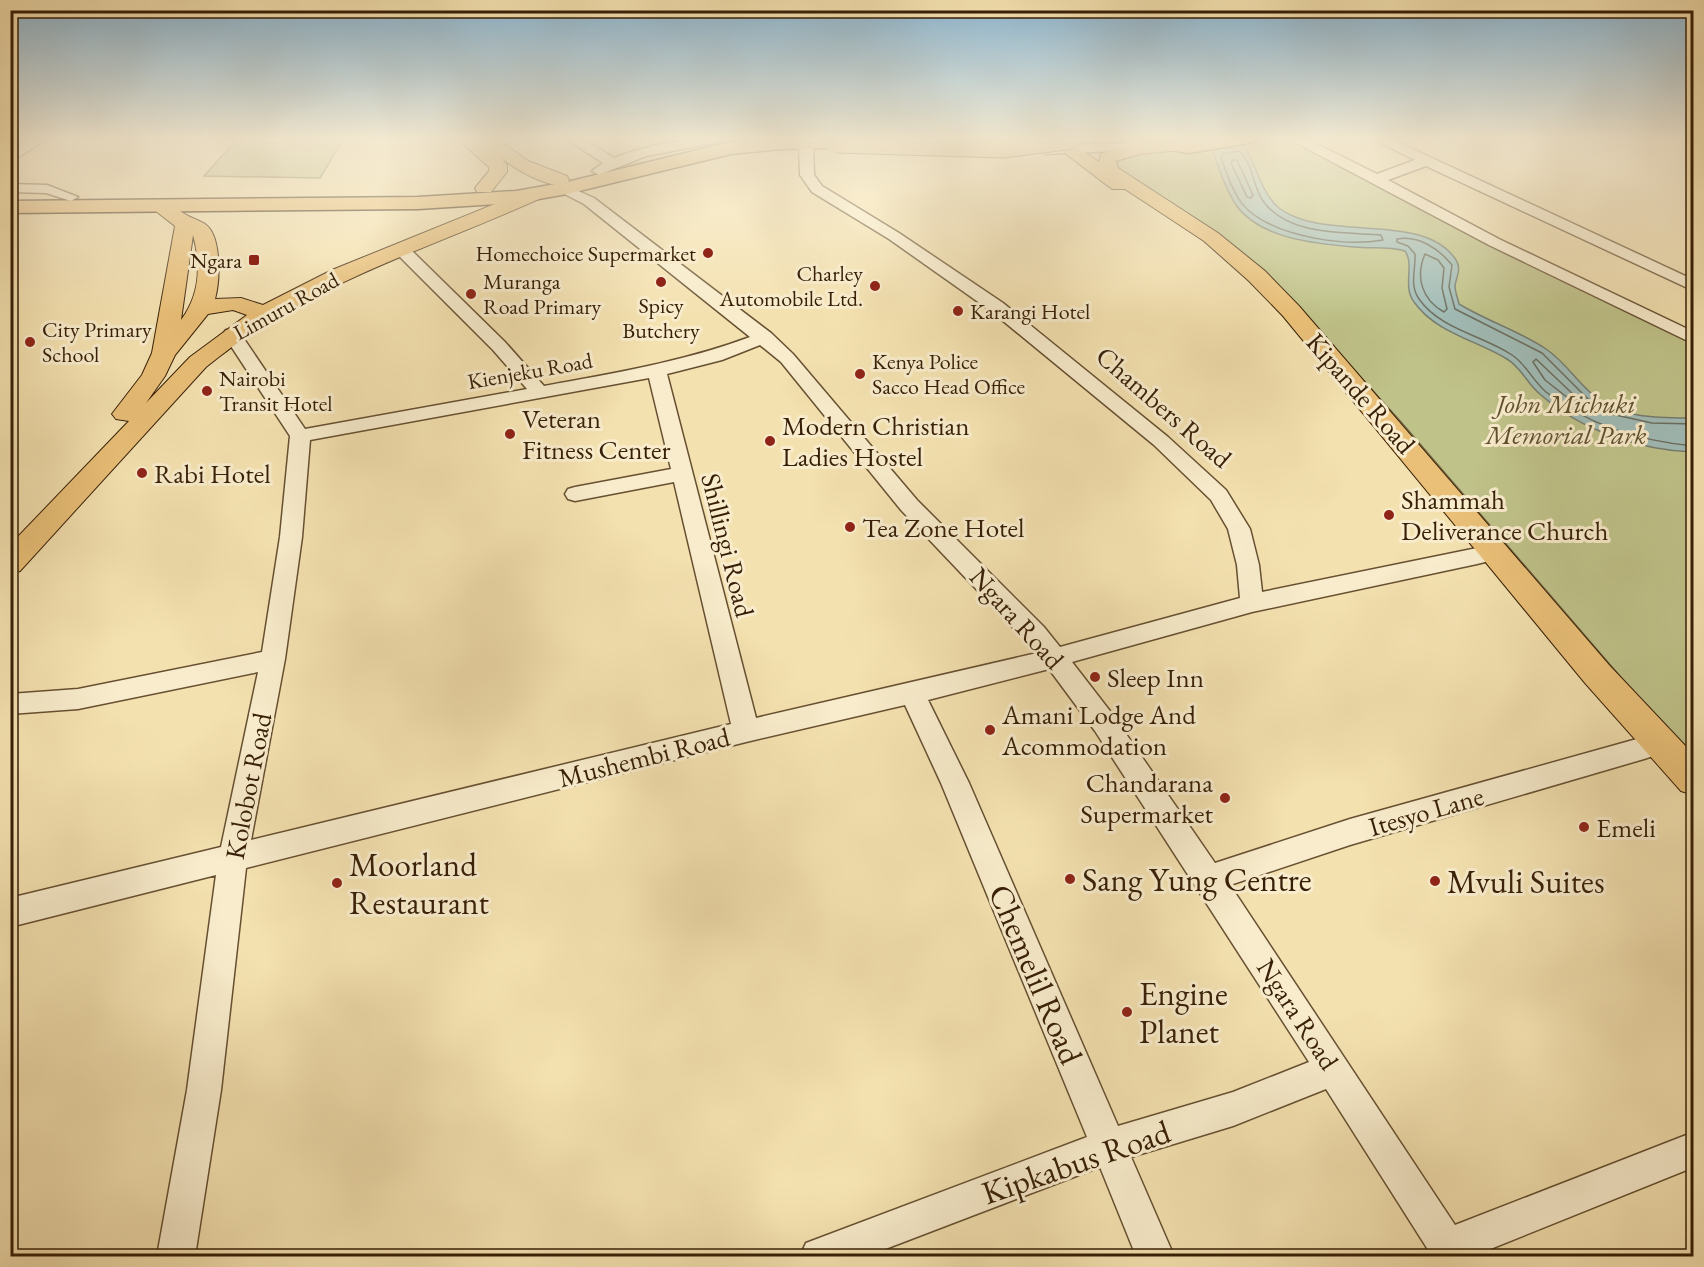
<svg xmlns="http://www.w3.org/2000/svg" width="1704" height="1267" font-family="'EB Garamond',serif">
  <style>
    .green { fill: #bfc289; stroke: #7b7048; stroke-width: 1.5 }
    .water { fill: #a0bbb6; stroke: #767d70; stroke-width: 1.5 }
    .lines { fill: none; stroke-linecap: round; stroke-linejoin: round }
    .shore { stroke: #6c6d5e; stroke-width: 1.5 }
    .minor-casing { stroke: #665031; stroke-width: 3 }
    .major-casing { stroke: #371f07; stroke-width: 2 }
    .highway-casing { stroke: #371f07; stroke-width: 3 }
    .minor { fill: #f8eccc; fill-rule: evenodd }
    .major { fill: #eac078; fill-rule: evenodd }
    .highway { fill: #eac078; fill-rule: evenodd }
    .highway-bridge-casing { stroke: #371f07; stroke-width: 23; stroke-linecap: butt }
    .highway-bridge { stroke: #eac078; stroke-width: 21 }
    .poi-dot { fill: #8f2418; stroke: #f8eccc; stroke-width: 2 }
    .labels { text-anchor: middle; dominant-baseline: central; stroke-width: 6; stroke-linejoin: round; paint-order: stroke }
    .far-poi-label { font-size: 22px; fill: #371f07; stroke: #f8eccc; text-anchor: start }
    .far-street-label { font-size: 22px; fill: #371f07; stroke: #f8eccc }
    .street-label { font-size: 27px; fill: #371f07; stroke: #f8eccc }
    .park-label { font-size: 27px; font-style: italic; fill: #60502e; stroke: #f8eccc }
    .poi-label { font-size: 27px; fill: #371f07; stroke: #f8eccc; text-anchor: start }
    .near-poi-label { font-size: 33px; fill: #371f07; stroke: #f8eccc; text-anchor: start }
    .near-street-label { font-size: 33px; fill: #371f07; stroke: #f8eccc }
  </style>
  <rect width="100%" height="100%" fill="#f4e1b0"/>
  <filter id="stains"><feTurbulence type="fractalNoise" baseFrequency=".00333" numOctaves="4"/><feColorMatrix values="0 0 0 0 .2 0 0 0 0 .09 0 0 0 0 .02 0 0 0 .5 -.17"/></filter>
  <radialGradient id="worn" r=".72"><stop offset=".6" stop-color="#630" stop-opacity="0"/><stop offset="1" stop-color="#630" stop-opacity=".3"/></radialGradient>
  <path class="green" d="M238,138h106l-24,40 -116,-2z
    M1250,138h44l399,202v421l-291,-338 -138,-153 -48,-37 -104,-69 6,-11z"/>
  <path class="water" d="M1244,144c10,18 19,52 35,64 45,35 145,2 177,52 6,9 0,17 -1,26 0,6 3,13 4,18 28,17 60,27 87,45 18,12 30,31 46,45 27,25 67,24 101,24v34c-53,-2 -111,-21 -152,-57 -14,-11 -19,-27 -34,-36 -31,-19 -71,-26 -93,-57 -12,-16 1,-37 -9,-51 -18,-5 -33,-2 -51,-4 -37,-3 -94,-8 -118,-42 -11,-16 -17,-37 -24,-55z"/>
  <g class="lines">
    <path class="shore" d="M1239,151c15,14 13,34 24,50 25,35 80,31 118,34l2,5c-38,7 -103,-3 -134,-29 -15,-13 -21,-35 -28,-53l2,-4z
      M1233,160h4l16,35 -2,3 -4,-1 -16,-34z
      M1425,254l13,6 6,8 -2,20 5,21 -3,3c-22,-12 -29,-35 -19,-58z
      M1536,359l41,39v3l-4,1 -28,-22 -12,-18z
      M1694,424l-42,-1 -41,-9 -23,-15 -46,-46 -87,-44 -6,-22 3,-22c-13,-16 -33,-30 -55,-26v3l11,4 7,8c1,15 -6,31 4,45 22,31 63,36 93,56 14,9 21,26 34,37 43,34 94,49 148,54"/>
    <defs>
      <path id="minor" d="M31,138h16l-37,25v-11z
        M565,138h16l33,20c36,-14 73,-20 112,-20l-7,4 -73,14 -47,19 -7,-4 11,-8z
        M1287,138h18l72,36 38,-14 -44,-22h18l305,142v11l-268,-125 -38,14 111,59 195,93v12l-205,-99z
        M806,142l7,4 1,29 8,11 77,47 104,70 165,134 58,53 24,39 9,36 3,27 215,-44 8,2 3,6 -3,6 -8,2 -225,48 -180,50 41,53 102,148 135,-44 294,-82 9,3 4,8 -4,8 -9,3 -294,86 -120,40 225,340 239,-93v35l-221,89h-41l-106,-167 -93,37 -102,31 43,99h-38l-36,-89 -233,89h-67l6,-13 281,-106 -146,-354 -36,-78 -159,37 -500,126 -25,222 -26,166h-38l30,-166 29,-215 -206,52v-29l211,-51 37,-175 -180,37 -68,5v-20l68,-5 184,-37 18,-115 10,-101 -67,-102 3,-4h12l67,99 222,-40 -34,-39 -97,-97 -2,-3 8,-5 6,2 97,95 39,44c70,-13 139,-24 206,-49l-166,-133 -29,-15 2,-3h10l27,12 177,135 22,21 124,146 127,127 16,20 180,-49 -3,-33 -9,-36 -17,-29 -57,-55 -163,-134 -102,-72 -77,-47 -12,-17 -1,-29zM760,345l21,17 120,148 136,143 -281,65 -89,-344 55,-14zM649,378l22,91 -96,18 -7,2 -3,5 3,5 7,2 99,-19 57,242 -480,116 34,-181 17,-122 8,-97zM1049,669l46,62 214,331 -76,30 -115,34 -149,-343 -41,-83z
        M1155,142l7,4 -2,3 -114,5 -7,-4 7,-4z
        M10,184l37,1 31,12 -7,4 -25,-8 -36,-1z"/>
      <path id="major" d="M475,138h21l32,23 39,15 2,4 -2,4c-20,5 -51,-15 -66,-26l6,7v7l-16,20h-14l-2,-4 14,-17v-4l-26,-23 3,-4h11z
        M1045,138h20l34,24 2,-8c23,-9 55,-18 80,-12l3,4 -3,4 -41,4 -24,7 2,7 100,65 47,38 34,35 310,359 85,90v40l-13,-4 -96,-108 -302,-367 -34,-35 -45,-40 -79,-52h-13z
        M534,188l7,2 3,4 -3,4c-119,54 -231,84 -335,169l-186,204 -10,3v-29l119,-124 -13,-2 -4,-5 30,-39 10,-22 23,-127 -27,-21 3,-4c12,-3 19,4 29,10 8,6 17,8 25,13 17,11 15,58 10,75l26,-1 22,7 69,-35zM193,235c8,29 7,60 -12,85zM233,310l14,5 -57,42 -44,46 19,-27 10,-21 33,-41z"/>
      <path id="highway" d="M776,138h67l2,4 -9,6 -54,1 -51,5 -164,40 -51,9 -98,6 -408,4v-12l408,-4 98,-6 51,-9 164,-40z
        M1116,138h49l24,3 22,-3h47l-9,5 -60,10 -64,-10z"/>
    </defs>
    <use href="#minor" class="minor-casing"/>
    <use href="#major" class="major-casing"/>
    <use href="#highway" class="highway-casing"/>
    <use href="#minor" class="minor"/>
    <use href="#major" class="major"/>
    <use href="#highway" class="highway"/>
    <defs>
      <path id="highway-bridge" d="M836,142l167,5 70,-9"/>
    </defs>
    <use href="#highway-bridge" class="highway-bridge-casing"/>
    <use href="#highway-bridge" class="highway-bridge"/>
  </g>
  <linearGradient id="sky" x2="0" y2="1"><stop stop-color="#8bb7d4"/><stop offset="0.44" stop-color="#faf2db"/><stop offset="1" stop-color="#faf2db" stop-opacity="0"/></linearGradient>
  <rect width="1704" height="315" fill="url(#sky)"/>
  <g class="poi-dot">
    <circle cx="708" cy="253" r="6"/>
    <rect x="248" y="254" width="12" height="12" rx="3"/>
    <circle cx="661" cy="282" r="6"/>
    <circle cx="875" cy="286" r="6"/>
    <circle cx="471" cy="294" r="6"/>
    <circle cx="958" cy="311" r="6"/>
    <circle cx="30" cy="342" r="6"/>
    <circle cx="860" cy="374" r="6"/>
    <circle cx="207" cy="391" r="6"/>
    <circle cx="510" cy="434" r="6"/>
    <circle cx="770" cy="441" r="6"/>
    <circle cx="142" cy="473" r="6"/>
    <circle cx="1389" cy="515" r="6"/>
    <circle cx="850" cy="527" r="6"/>
    <circle cx="1095" cy="677" r="6"/>
    <circle cx="990" cy="730" r="6"/>
    <circle cx="1225" cy="798" r="6"/>
    <circle cx="1584" cy="827" r="6"/>
    <circle cx="1070" cy="879" r="6"/>
    <circle cx="1435" cy="881" r="6"/>
    <circle cx="337" cy="883" r="6"/>
    <circle cx="1127" cy="1012" r="6"/>
  </g>
  <g class="labels">
    <g class="far-poi-label">
      <text x="696" y="253" text-anchor="end">Homechoice Supermarket</text>
      <text x="242" y="260" text-anchor="end">Ngara</text>
      <text x="863" y="273" text-anchor="end">Charley<tspan x="863" dy="25">Automobile Ltd.</tspan></text>
      <text x="483" y="281">Muranga<tspan x="483" dy="25">Road Primary</tspan></text>
      <text x="661" y="305" text-anchor="middle">Spicy<tspan x="661" dy="25">Butchery</tspan></text>
      <text x="970" y="311">Karangi Hotel</text>
      <text x="42" y="329">City Primary<tspan x="42" dy="25">School</tspan></text>
      <text x="872" y="361">Kenya Police<tspan x="872" dy="25">Sacco Head Office</tspan></text>
      <text x="219" y="378">Nairobi<tspan x="219" dy="25">Transit Hotel</tspan></text>
    </g>
    <g class="far-street-label">
      <text transform="translate(286 306) rotate(-29)">Limuru Road</text>
      <text transform="translate(530 371) rotate(-10)">Kienjeku Road</text>
    </g>
    <g class="street-label">
      <text transform="translate(1361 393) rotate(49)">Kipande Road</text>
      <text transform="translate(1164 407) rotate(41)">Chambers Road</text>
      <text transform="translate(728 545) rotate(76)">Shillingi Road</text>
      <text transform="translate(1017 618) rotate(48)">Ngara Road</text>
      <text transform="translate(644 757) rotate(-14)">Mushembi Road</text>
      <text transform="translate(248 786) rotate(-79)">Kolobot Road</text>
      <text transform="translate(1426 811) rotate(-16)">Itesyo Lane</text>
      <text transform="translate(1298 1014) rotate(57)">Ngara Road</text>
    </g>
    <g class="park-label">
      <text x="1566" y="403">John Michuki<tspan x="1566" dy="31">Memorial Park</tspan></text>
    </g>
    <g class="poi-label">
      <text x="522" y="418">Veteran<tspan x="522" dy="31">Fitness Center</tspan></text>
      <text x="782" y="425">Modern Christian<tspan x="782" dy="31">Ladies Hostel</tspan></text>
      <text x="154" y="473">Rabi Hotel</text>
      <text x="1401" y="499">Shammah<tspan x="1401" dy="31">Deliverance Church</tspan></text>
      <text x="862" y="527">Tea Zone Hotel</text>
      <text x="1107" y="677">Sleep Inn</text>
      <text x="1002" y="714">Amani Lodge And<tspan x="1002" dy="31">Acommodation</tspan></text>
      <text x="1213" y="782" text-anchor="end">Chandarana<tspan x="1213" dy="31">Supermarket</tspan></text>
      <text x="1596" y="827">Emeli</text>
    </g>
    <g class="near-poi-label">
      <text x="349" y="864">Moorland<tspan x="349" dy="38">Restaurant</tspan></text>
      <text x="1082" y="879">Sang Yung Centre</text>
      <text x="1447" y="881">Mvuli Suites</text>
      <text x="1139" y="993">Engine<tspan x="1139" dy="38">Planet</tspan></text>
    </g>
    <g class="near-street-label">
      <text transform="translate(1036 974) rotate(67)">Chemelil Road</text>
      <text transform="translate(1076 1162) rotate(-19)">Kipkabus Road</text>
    </g>
  </g>
  <rect width="1704" height="1267" fill="none" stroke="#f4e1b0" stroke-width="36"/>
  <rect x="12" y="12" width="1680" height="1243" fill="none" stroke="#371f07" stroke-width="3"/>
  <rect x="18" y="18" width="1668" height="1231" fill="none" stroke="#371f07" stroke-width="1.5"/>
  <rect width="100%" height="100%" filter="url(#stains)"/>
  <rect width="100%" height="100%" fill="url(#worn)"/>
</svg>
